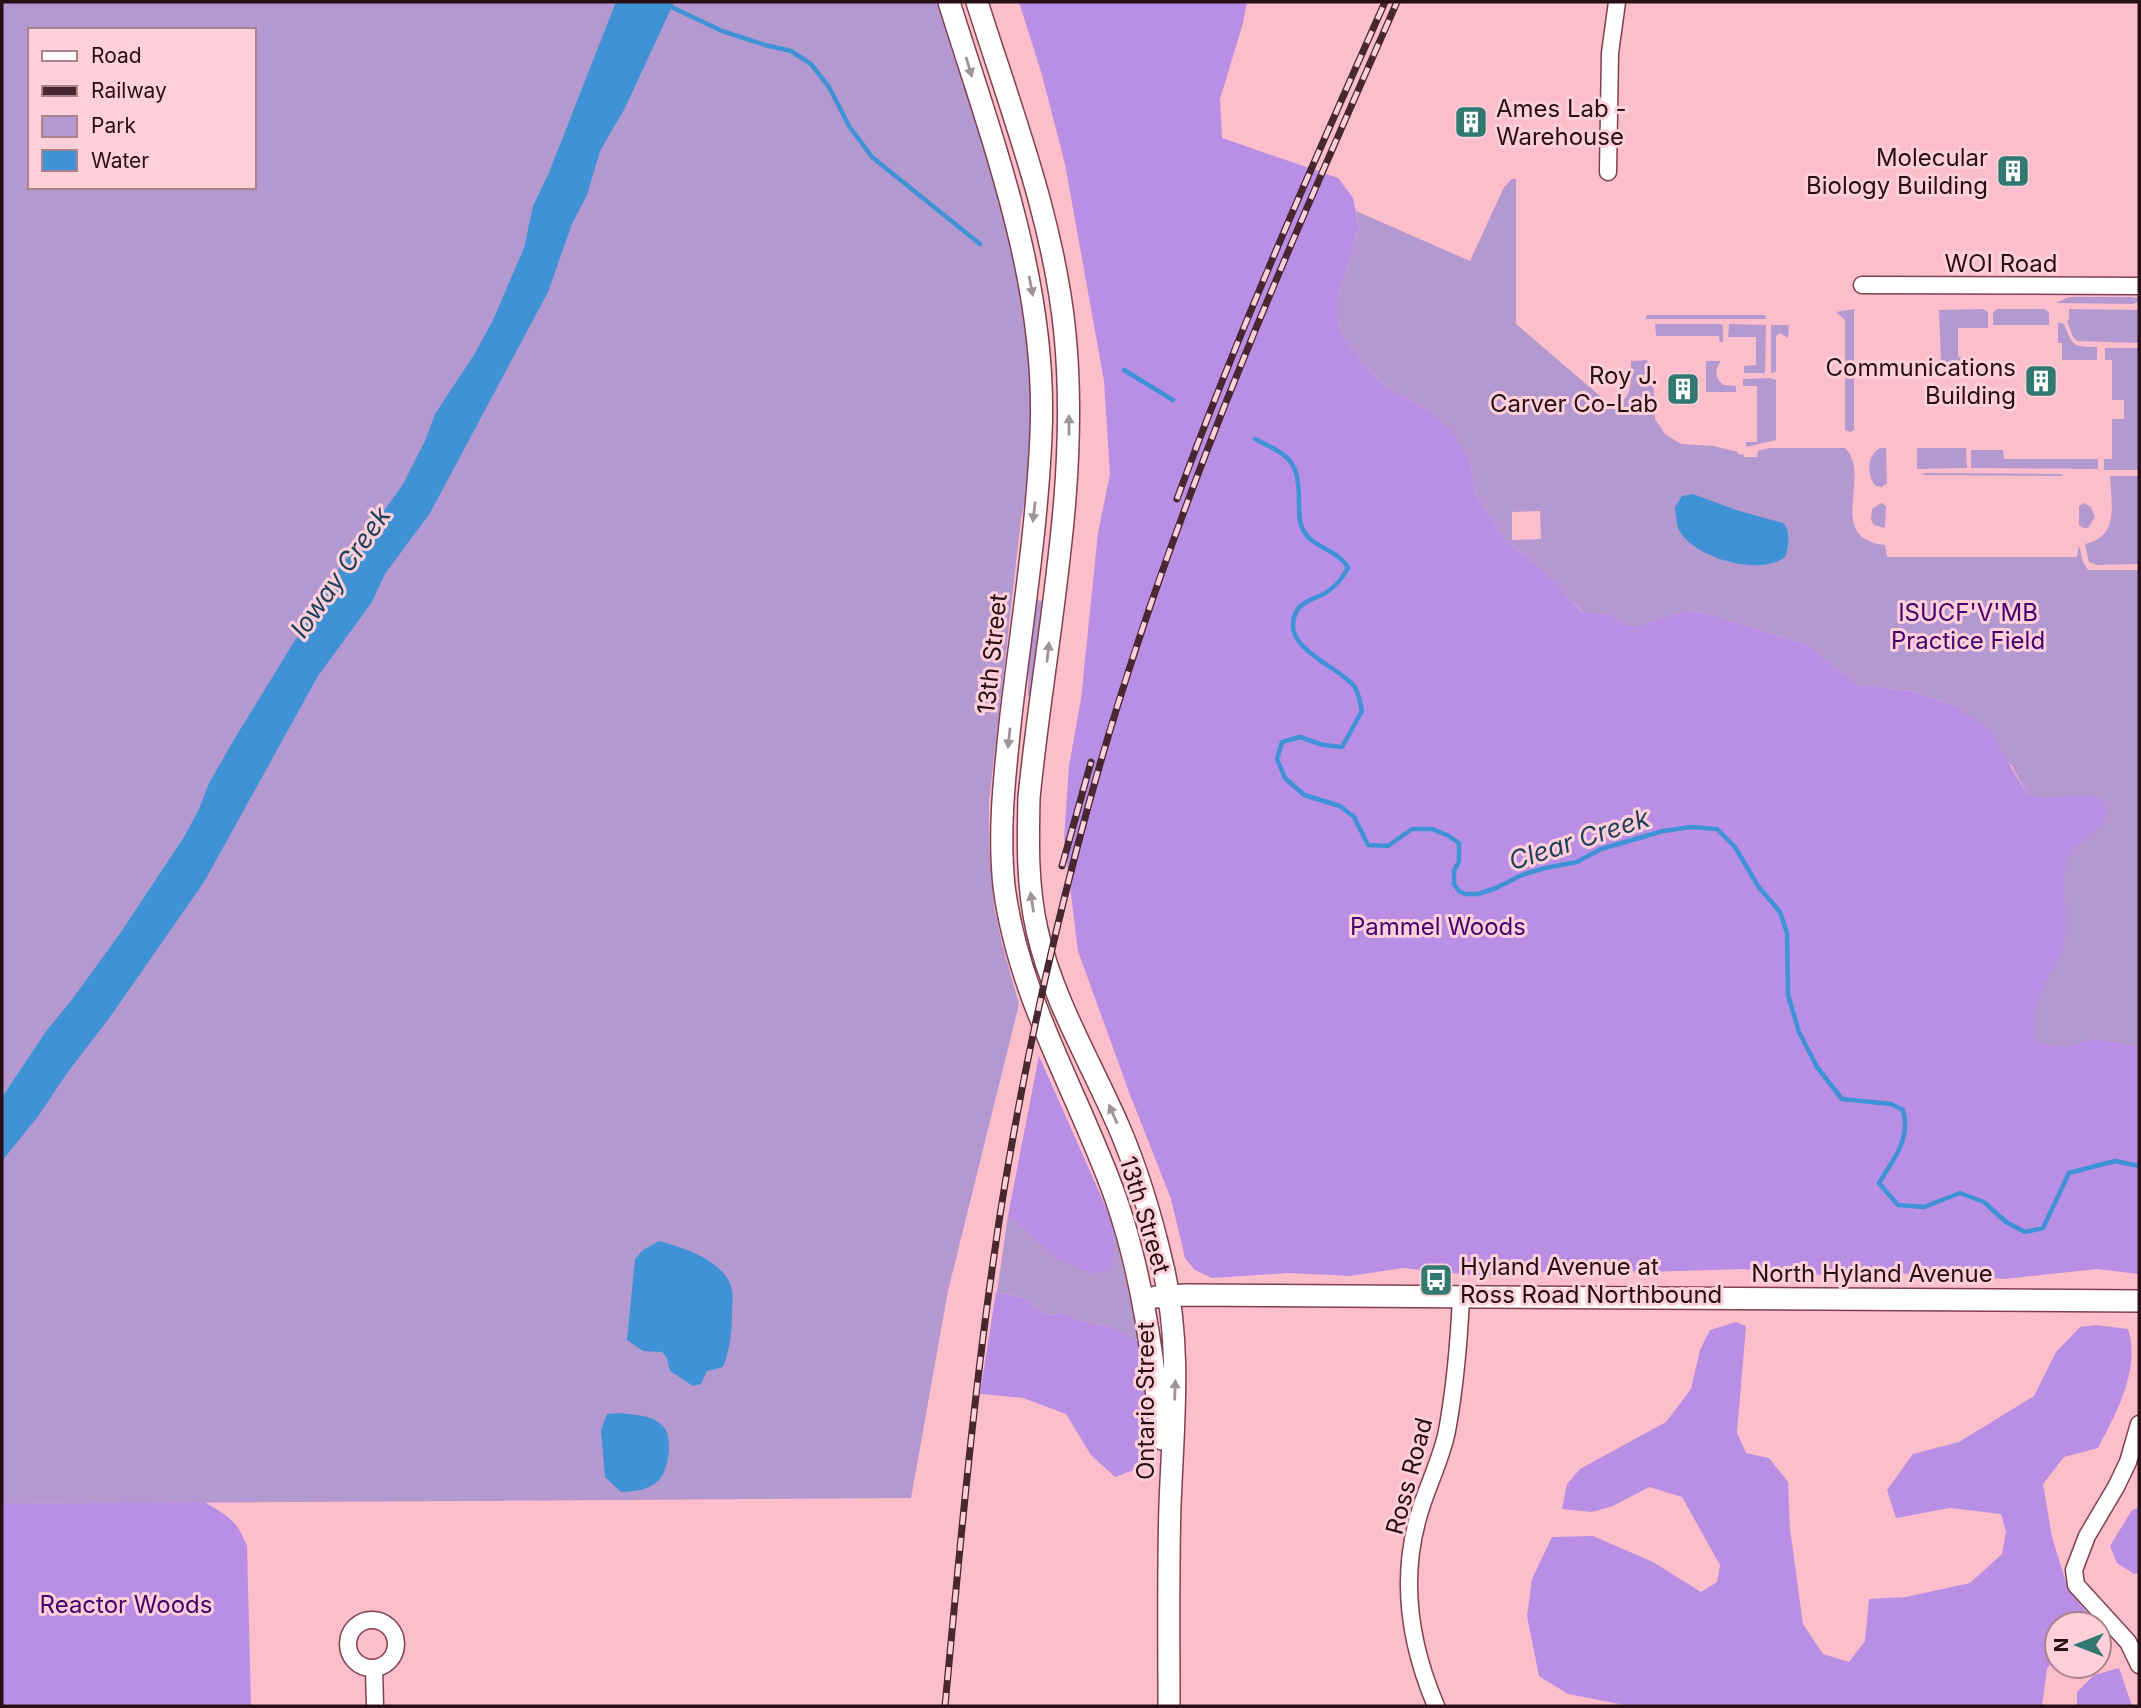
<svg xmlns="http://www.w3.org/2000/svg" width="2141" height="1708" font-family="Inter,sans-serif">
  <style>
    .green { fill: #b499d1; fill-rule: evenodd }
    .forest { fill: #b88fe4 }
    .water { fill: #3f92d5 }
    .lines { fill: none; stroke-linecap: round; stroke-linejoin: round }
    .stream { stroke: #3f92d5; stroke-width: 4.5 }
    .minor-casing { stroke: #804050; stroke-width: 19 }
    .major-casing { stroke: #804050; stroke-width: 24 }
    .minor { stroke: #fff; stroke-width: 16 }
    .major { stroke: #fff; stroke-width: 21 }
    .rail-casing { stroke: #472830; stroke-width: 7 }
    .rail { stroke: #ffd0d9; stroke-width: 4.5; stroke-dasharray: 13; stroke-linecap: butt }
    .oneway { fill: #9e9396 }
    .labels { text-anchor: middle; dominant-baseline: central; stroke-width: 6; stroke-linejoin: round; paint-order: stroke }
    .poi-label { font-size: 24px; fill: #280e15; stroke: #ffd0d9; text-anchor: end }
    .street-label { font-size: 24px; fill: #280e15; stroke: #ffd0d9 }
    .park-label { font-size: 24px; fill: #44006c; stroke: #ffd0d9 }
    .water-label { font-size: 26px; font-style: italic; fill: #1d3f5c; stroke: #ffd0d9 }
  </style>
  <rect width="100%" height="100%" fill="#fbbeca"/>
  <path class="green" d="M2,2h937l47,147 22,77 14,65 11,89 -1,85 -11,54 -32,284v40l5,63 8,38 17,60 -71,287 -37,207 -909,6zM30,30h224v157h-224z
    M1512,179h4v145l91,78c27,6 24,-23 24,-41l16,-1 6,19 2,40 10,15 16,10 33,2 24,6v2l6,1v2h13l1,-6 11,-3h76c28,26 -21,91 40,97l2,12h190l2,-12 4,17 5,8h51v526l-132,-53 51,-245 -18,1 -12,-3 -16,-30 -59,-61 -42,-14 -53,-6 -51,-40 -101,-32 -20,-2 -46,15h-12l-11,-9 -20,-4h-13l-16,-14 -9,-14 -55,-47 -29,-44 -5,-33 -44,-52 -42,-24 -35,-38 -11,-23v-27l21,-69 -3,-17 114,50 34,-74zM1540,511l1,28 -29,1v-28z
    M2069,297h60l9,1v4l-5,2 -77,-1z
    M1854,309v121l-4,2 -5,-2v-110l-9,-8z
    M1983,309l5,3v16h-30v29h10v6l-27,-1 -2,-52z
    M1997,309h48l4,4v12h-56v-12z
    M2069,309l69,1 1,33 -62,-2 -4,-4 -6,-16 2,-2z
    M1647,315h118l1,4h-121z
    M2058,322l6,2c9,21 7,23 33,23v13h-35v-17h-4z
    M1655,324h66l2,2v16h-3l-1,-6h-63z
    M1729,324l37,1 -1,48h-21v-7l12,-1v-28h-28z
    M1771,325h18l-1,13 -8,-5 -4,3v36l-5,1z
    M2105,348h34v122h-35v-11h8v-40h12v-19h-12v-40h-7z
    M1706,361h15c-7,9 -6,18 3,24l12,1v6h-30z
    M1770,378l6,2v60l-30,7v-5h11v-56h-14v-7z
    M1880,448h6l1,35 -5,4 -6,-1c-10,-11 -9,-31 4,-38z
    M1917,448h49l1,20 -50,1z
    M1971,450h32l1,9h94v10l-127,-1z
    M1925,473l136,1 2,2 -141,-1z
    M2110,476h29v88l-42,1 -8,-3 -4,-18c35,-8 26,-40 25,-68z
    M1881,503l5,3 -1,22 -11,-3 -3,-5 1,-11z
    M2084,503l7,4 4,10 -7,11h-5l-4,-3v-19z
    M1034,600l11,1 -8,70 -6,26 -3,-1 1,-45z
    M1008,1215l49,44 57,-6 -2,-32 30,128 -28,-21 -37,-8 -12,-7 -19,2 -22,-17 -27,-6z"/>
  <path class="forest" d="M1019,2h228l-4,21 -23,76 2,39 116,40 15,20 6,30 -21,69v27l11,23 35,38 42,24 27,23 17,29 5,33 29,44 55,47 9,14 15,14h14l20,4 11,9h11l47,-15 20,2 101,32 51,40 53,6 42,14 36,24 39,67c19,5 64,-6 73,4 21,24 -21,38 -30,53 -15,22 0,64 -7,90 -12,39 -39,58 -27,101l29,3 27,-8 46,8v227l-42,-5 -94,10 -74,-6 -92,3 -95,-7 -94,3 -61,-3 -106,7 -78,-8 -53,8 -62,-3 -76,5 -17,-8 -10,-12 -14,-59 -42,-107 -51,-141 -14,-112 5,-73 12,-67 17,-166 12,-59 -6,-93 -39,-217 -23,-89z
    M1039,1056l73,165 2,32 -4,17 -16,4 -37,-15 -49,-44z
    M996,1292l28,6 22,17 19,-2 12,7 37,8 21,12 7,9 8,90 -11,29 -24,9 -24,-22 -25,-41 -43,-16 -43,-4z
    M1736,1322l10,4 -9,107 9,20 23,5 19,24 2,47 13,95 20,30 26,8 16,-21 4,-42 37,-2 64,-14 32,-29 4,-22 -5,-18 -51,-6 -54,10 -9,-28 26,-36 46,-12 75,-46 22,-44 24,-25 16,-2 32,4c13,40 -12,85 -30,119l-34,9 -21,27 9,53 16,52 21,26 -1,9h-31v30l-10,15 -5,37h-412l-62,-12 -29,-18 -12,-60 5,-37 20,-42 41,-1 60,26 48,30 16,-10 3,-17 -38,-68 -33,-10 -36,19 -21,6 -30,-3 5,-25 13,-15 86,-47 25,-33 9,-39 10,-20z
    M204,1502c23,13 33,18 43,44l4,160h-249v-202z
    M2139,1508v64l-5,2 -17,-11 -7,-17 22,-36z
    M2119,1668l13,38h-55v-14l17,-17z"/>
  <path class="water" d="M616,2h58l-49,106 -25,43 -13,44 -15,29 -24,68 -118,221 -45,61 -13,28 -54,74 -114,206 -94,135 -43,56 -28,42 -37,46v-64l45,-67 24,-29 50,-69 63,-95 15,-28 10,-26 26,-45 105,-171 24,-28 39,-55 22,-43 10,-27 39,-59 19,-35 31,-72 9,-42 15,-31z
    M1693,494l43,16 47,13c8,8 6,24 2,34 -25,20 -91,1 -106,-27 -3,-7 -3,-16 -4,-23l7,-11z
    M659,1241c25,7 63,19 72,45 3,8 1,19 1,27 0,20 -2,36 -9,54l-16,4 -6,13 -8,2 -23,-15 -3,-13 -5,-6 -19,-1 -16,-11 8,-81 8,-9z
    M620,1413c14,2 32,2 42,12 12,11 7,46 -4,56 -11,10 -24,10 -37,11l-16,-15 -4,-47 6,-16z"/>
  <g class="lines">
    <path class="stream" d="M661,2l61,29 43,14 26,6 20,13 18,23 20,39 23,31 108,87
      M1124,370l49,30
      M1255,439c36,18 44,21 44,65 0,9 0,18 4,26 9,18 35,19 45,38 -5,9 -12,18 -21,24 -10,7 -25,8 -31,20 -17,36 40,52 58,74 5,6 6,18 8,25l-20,36 -19,-2 -23,-8 -18,5 -5,17 8,19 19,17 36,11 14,11 14,28 20,1 24,-17h20l17,7 10,7v18l-5,10v13l5,7 6,3h13l18,-6 26,-13 23,-7 32,-6 24,-13 62,-18 28,-4 26,2 18,18 23,39 22,26 7,21 1,62 11,37 18,35 25,32 49,5 12,6c8,30 -9,48 -24,73l19,22 26,2 36,-14 24,9 22,20 19,10 18,-4 26,-55 46,-12 24,5"/>
    <defs>
      <path id="minor" d="M1608,172l2,-119 7,-51
        M1862,285l277,1
        M2139,1424l-11,38 -12,25 -29,49 -13,34 2,15 52,57 11,23
        M348 1644a24 24 0 1 1 48 0a24 24 0 1 1-48 0Z
        M374,1668l1,38
        M1436,1706c-26,-61 -36,-124 -18,-188 8,-30 23,-57 29,-87 8,-44 12,-89 14,-134"/>
      <path id="major" d="M949,2c44,141 99,283 92,433 -4,94 -19,187 -30,280 -6,58 -13,113 -7,171 14,112 75,208 112,313 27,78 37,159 46,240
        M977,2c34,108 77,218 88,332 15,155 -21,310 -36,464 -1,44 -2,88 8,132 15,68 53,131 81,195 20,46 34,94 45,142 19,78 10,158 7,238 -2,67 -1,134 -1,201
        M1156,1297l29,-2 954,6"/>
    </defs>
    <use href="#minor" class="minor-casing"/>
    <use href="#major" class="major-casing"/>
    <use href="#minor" class="minor"/>
    <use href="#major" class="major"/>
    <defs>
      <path id="rail" d="M1177,499c62,-169 135,-333 208,-497
        M1062,866l29,-104
        M945,1706c14,-148 27,-296 48,-443 19,-138 48,-276 83,-411 76,-297 198,-571 321,-850"/>
    </defs>
    <use href="#rail" class="rail-casing"/>
    <use href="#rail" class="rail"/>
  </g>
  <defs><path id="oneway-solid" d="M-6-.8H1V-3.2L6.5 0L1 3.2V.8H-6Z" transform="scale(1.75)"/></defs>
  <g class="oneway">
    <use href="#oneway-solid" transform="translate(969 67) rotate(73)"/>
    <use href="#oneway-solid" transform="translate(1031 286) rotate(79)"/>
    <use href="#oneway-solid" transform="translate(1069 425) rotate(-90)"/>
    <use href="#oneway-solid" transform="translate(1034 512) rotate(97)"/>
    <use href="#oneway-solid" transform="translate(1048 652) rotate(-84)"/>
    <use href="#oneway-solid" transform="translate(1009 738) rotate(96)"/>
    <use href="#oneway-solid" transform="translate(1032 902) rotate(-99)"/>
    <use href="#oneway-solid" transform="translate(1113 1114) rotate(-114)"/>
    <use href="#oneway-solid" transform="translate(1175 1390) rotate(-88)"/>
  </g>
  <defs>
    <symbol id="building-square" viewBox="-11 -11 22 22"><rect x="-9" y="-9" width="18" height="18" rx="4" fill="#317971" stroke="#ffd0d9"/><path d="M-4-6H4V6H1V3H-1V6H-4ZM-2.5-4.3h1.7v1.8h-1.7ZM.8-4.3h1.7v1.8H.8ZM-2.5-1h1.7V.8h-1.7ZM.8-1h1.7V.8H.8Z" fill="#fff"/></symbol>
    <symbol id="bus-square" viewBox="-11 -11 22 22"><rect x="-9" y="-9" width="18" height="18" rx="4" fill="#317971" stroke="#ffd0d9"/><path d="M-5-6H5V4H4V6H2V4H-2V6H-4V4H-5ZM-3.5-4V0h7V-4ZM-3.5 1.2v1.5H-2V1.2ZM2 1.2v1.5H3.5V1.2Z" fill="#fff"/></symbol>
  </defs>
  <g fill-rule="evenodd">
    <use href="#building-square" x="1452" y="103" width="38" height="38"/>
    <use href="#building-square" x="1994" y="152" width="38" height="38"/>
    <use href="#building-square" x="2022" y="362" width="38" height="38"/>
    <use href="#building-square" x="1664" y="370" width="38" height="38"/>
    <use href="#bus-square" x="1417" y="1261" width="38" height="38"/>
  </g>
  <g class="labels">
    <g class="poi-label">
      <text x="1496" y="108" text-anchor="start">Ames Lab -<tspan x="1496" dy="28">Warehouse</tspan></text>
      <text x="1988" y="157">Molecular<tspan x="1988" dy="28">Biology Building</tspan></text>
      <text x="2016" y="367">Communications<tspan x="2016" dy="28">Building</tspan></text>
      <text x="1658" y="375">Roy J.<tspan x="1658" dy="28">Carver Co-Lab</tspan></text>
      <text x="1460" y="1266" text-anchor="start">Hyland Avenue at<tspan x="1460" dy="28">Ross Road Northbound</tspan></text>
    </g>
    <g class="street-label">
      <text x="2001" y="263">WOI Road</text>
      <text transform="translate(992 654) rotate(-84)">13th Street</text>
      <text transform="translate(1145 1215) rotate(73)">13th Street</text>
      <text x="1872" y="1273">North Hyland Avenue</text>
      <text transform="translate(1145 1401) rotate(-90)">Ontario Street</text>
      <text transform="translate(1409 1476) rotate(-75)">Ross Road</text>
    </g>
    <g class="park-label">
      <text x="1968" y="612">ISUCF'V'MB<tspan x="1968" dy="28">Practice Field</tspan></text>
      <text x="1438" y="926">Pammel Woods</text>
      <text x="126" y="1604">Reactor Woods</text>
    </g>
    <g class="water-label">
      <text transform="translate(340 572) rotate(-55)">Ioway Creek</text>
      <text transform="translate(1579 839) rotate(-18)">Clear Creek</text>
    </g>
  </g>
  <rect width="2141" height="1708" fill="none" stroke="#280e15" stroke-width="7"/>
  <rect x="28" y="28" width="228" height="161" fill="#ffd0d9" stroke="#a9828b" stroke-width="2"/>
  <rect x="42" y="51" width="35" height="10" fill="#ffffff" stroke="#a9828b" stroke-width="2"/>
  <text x="91" y="63" font-size="21" fill="#280e15">Road</text>
  <rect x="42" y="86" width="35" height="10" fill="#472830" stroke="#a9828b" stroke-width="2"/>
  <text x="91" y="98" font-size="21" fill="#280e15">Railway</text>
  <rect x="42" y="116" width="35" height="21" fill="#b499d1" stroke="#a9828b" stroke-width="2"/>
  <text x="91" y="133" font-size="21" fill="#280e15">Park</text>
  <rect x="42" y="150" width="35" height="21" fill="#3f92d5" stroke="#a9828b" stroke-width="2"/>
  <text x="91" y="168" font-size="21" fill="#280e15">Water</text>
  <g transform="translate(2078 1645) rotate(270)"><circle r="33" fill="#ffd0d9" stroke="#a9828b" stroke-width="2"/>
  <path d="M0-5L12 26L0 18L-12 26Z" fill="#317971"/>
  <text y="-10" font-size="19" font-weight="bold" text-anchor="middle" fill="#280e15">N</text>
  </g>
</svg>
